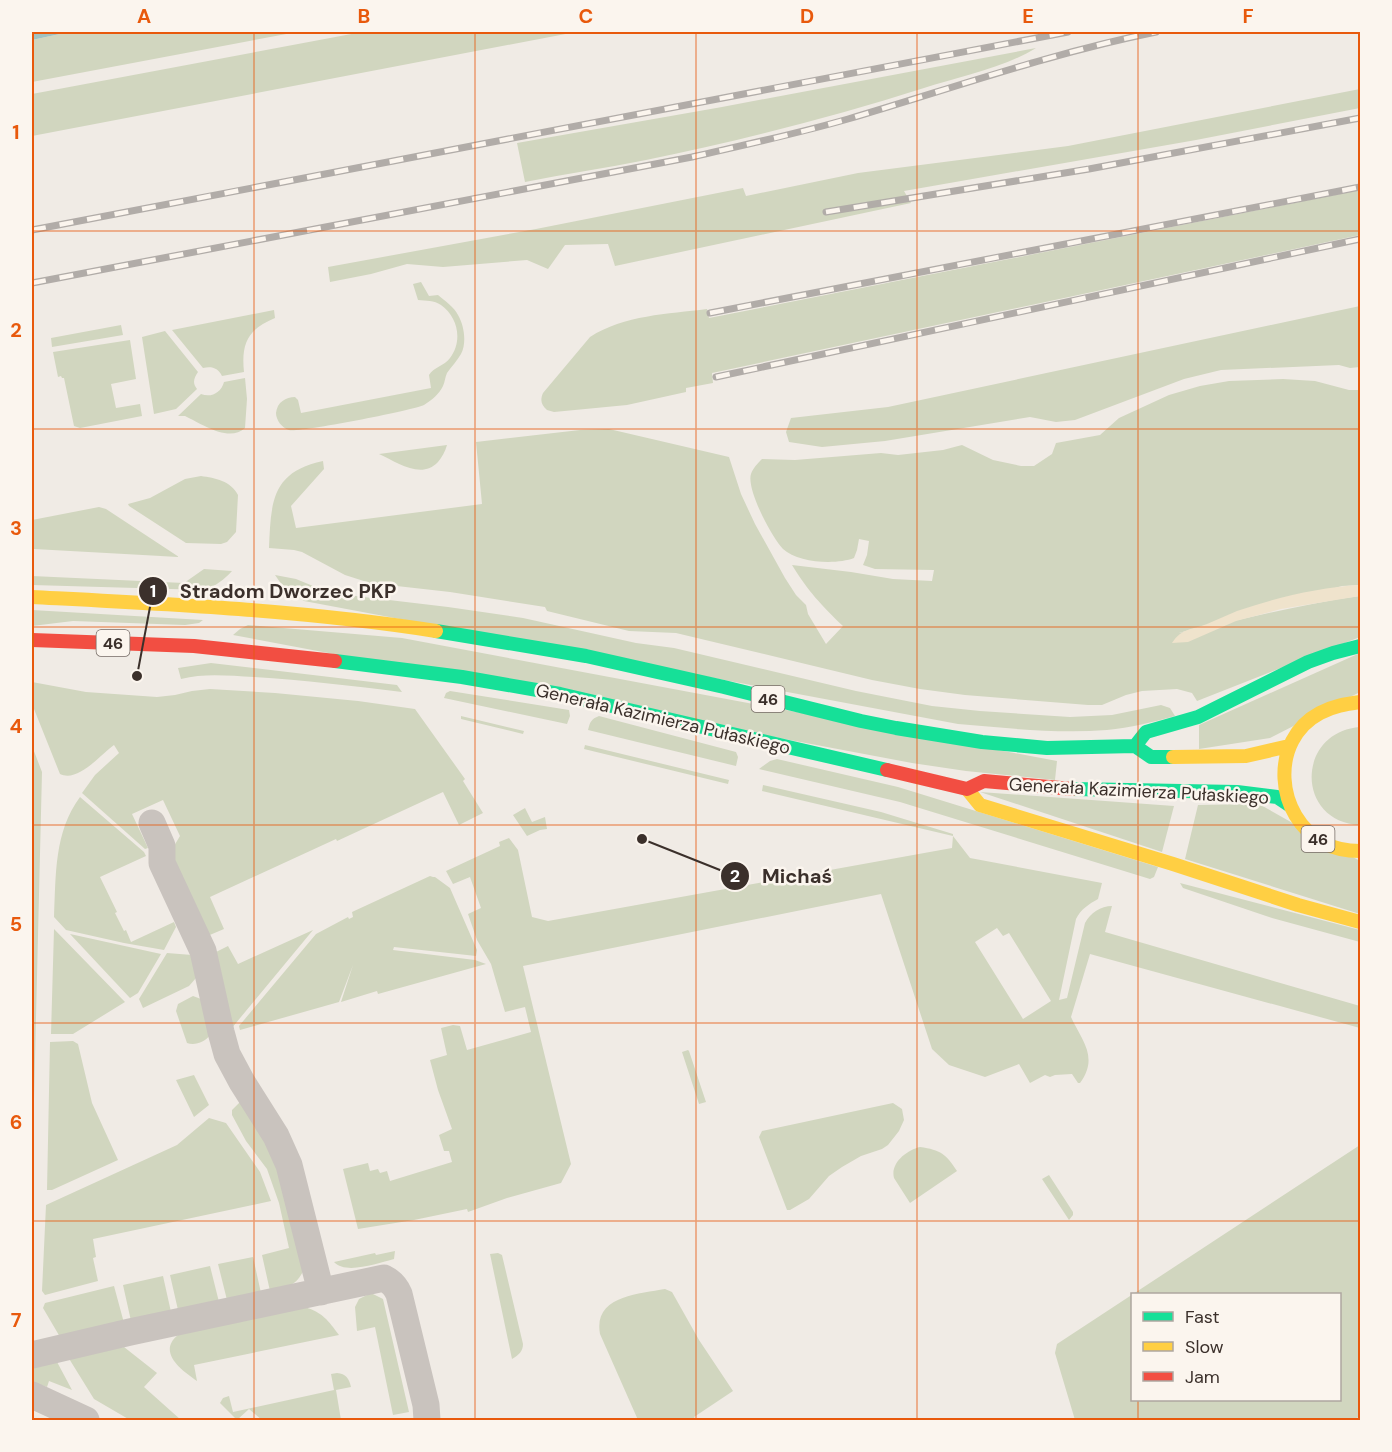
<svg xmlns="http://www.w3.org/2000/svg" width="1392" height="1452" font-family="'DM Sans',sans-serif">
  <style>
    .green { fill: #d1d6bf; fill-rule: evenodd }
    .sand { fill: #efe3cc }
    .water { fill: #a1c2c1 }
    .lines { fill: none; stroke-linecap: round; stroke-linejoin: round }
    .street { stroke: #c9c3be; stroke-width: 27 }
    .fast { stroke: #16e098; stroke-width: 14 }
    .slow { stroke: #ffcf43; stroke-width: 14 }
    .jam { stroke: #f24e42; stroke-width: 14 }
    .rail-casing { stroke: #b1aca8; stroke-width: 7 }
    .rail { stroke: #fbf5ee; stroke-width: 4.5; stroke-dasharray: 14; stroke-linecap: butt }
    .grid { fill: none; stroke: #e8590c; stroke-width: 1.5; stroke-opacity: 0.55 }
    .labels { text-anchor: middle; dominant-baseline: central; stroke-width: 5; stroke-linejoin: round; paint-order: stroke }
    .shield { fill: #fbf5ee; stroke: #756b66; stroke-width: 1.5 }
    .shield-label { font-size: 16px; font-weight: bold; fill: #3b302b }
    .street-label { font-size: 18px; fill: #3b302b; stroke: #fbf5ee }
    .leader { fill: none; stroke: #3b302b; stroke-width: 2 }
    .callout-dot { fill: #3b302b; stroke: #fbf5ee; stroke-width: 2 }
    .mark-label { font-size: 18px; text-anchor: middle; font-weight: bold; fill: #fff }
    .callout-label { font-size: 20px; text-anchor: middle; font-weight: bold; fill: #3b302b; stroke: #fbf5ee; stroke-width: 5; stroke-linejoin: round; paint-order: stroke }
    .neatline { fill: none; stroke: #e8590c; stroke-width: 2 }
    .grid-label { font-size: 20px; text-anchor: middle; font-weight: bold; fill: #e8590c }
  </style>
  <rect width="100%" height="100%" fill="#f0ebe5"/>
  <path class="green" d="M69,32h228l-265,50v-42z
    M362,32h214l-544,104v-42z
    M1036,48c-30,19 -77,29 -112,40 -91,29 -184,53 -278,72 -40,8 -81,14 -121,22l-8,-39 205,-36z
    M1360,89v19l-164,32 -292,51 7,12 -296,63 -7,-22 -43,1 -17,24 -21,-9 -84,7 -36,-3 -36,10 -41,8 -2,-15 208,-38 207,-41 3,8 112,-23 210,-27z
    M1360,190v45l-648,138 1,10 -27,5v4l-59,13 -73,7 -7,-2c-6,-5 -7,-10 -4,-17l47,-56c34,-22 78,-23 117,-28l2,9z
    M421,282l8,14 9,-1c7,6 16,12 20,20 6,10 9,28 3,39 -4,7 -10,13 -14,19 -2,4 -2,9 -4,13 -4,8 -11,14 -19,19 -10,5 -126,28 -135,25 -7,-2 -13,-10 -13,-17 1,-11 10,-16 19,-16l3,3 3,13 130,-25 -2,-13c5,-8 15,-9 21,-17 13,-17 8,-41 -9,-53 -7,-5 -15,-4 -23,-5l-5,-16z
    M1360,306v61l-10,1 -11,-3 -118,5 -37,9 -109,41 -19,2 -26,-5 -145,24 -63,6 -33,-5 -3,-10 5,-14 97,-11z
    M274,310l1,8c-27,11 -34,25 -31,54l-22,4c-4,-8 -10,-10 -19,-8l-31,-38z
    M121,325l2,10 -71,12 -1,-9z
    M165,331l33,41c-4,6 -6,11 -1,17l-21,20 -22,5 -12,-77z
    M130,340l6,39 -25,5 5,24 24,-4 2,12 -62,12 -6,-2 -10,-48h-2l-1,-2 -3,1 -5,-25z
    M245,378l2,21 -2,29c-16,15 -43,-4 -60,-12h-7l23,-22c10,4 20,-1 23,-12z
    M1283,379l32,2 34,9h11v195l-18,1 -163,47c60,-12 120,-29 181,-37v41l-163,64 -5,-8 -15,-4 -35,2 -16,4 -24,10h-14l-123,-10 -45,-6 -48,-9 -196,-47 -47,-2 -82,-20 -2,-4 -95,-15 -80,-9 -25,-8 -43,-23 -8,-2 -25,-2c2,-45 2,-76 54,-87l1,8 -33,37 5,22 186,-24 -6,-62 104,-12 29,-1 120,28 12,37 14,30 30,54 11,17 10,10 2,9 18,30 17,-18c-22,-21 -35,-35 -51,-61l59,7 42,7 39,2 2,-11 -59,-1 -12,-4 4,-10 2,-14 -10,-2 -2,11 -3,8c-18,7 -56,5 -71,-9 -11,-11 -37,-60 -32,-75 2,-6 7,-11 11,-15l33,1 86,-7 17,2 45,-5 19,-5 31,15 28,6h13l18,-12 4,-11 44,-8 19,-17 50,-23 31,-9 29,-5z
    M447,445c-2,7 -5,12 -9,17 -17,18 -41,0 -59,-8z
    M201,476c14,2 30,5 37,19l-2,37 -9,10 -6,2 -35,-1 -57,-37 -1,-2 22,-6 35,-19z
    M99,507l7,2 73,48 -145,-8 -2,-10v-19z
    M204,569l28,2c-8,9 -16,14 -26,19l-174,-5v-9l152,7z
    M275,575l21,4 34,14 118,14 75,11 113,25 38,5 182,43 76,15 48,5 90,6 42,-2 49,-10 9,3 5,8c-22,6 -45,12 -68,14 -50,4 -100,-2 -149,-6l-654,-123 -20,-13z
    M32,610l171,10 -4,3 -14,2 -112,-4 -41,5z
    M248,625l154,13 655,123 -2,19 -89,-9 -54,-8 -679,-128 7,-6z
    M1360,653v39l-90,46 -71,11v-24z
    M211,663l186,22 5,7c-49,-6 -98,-12 -148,-15 -25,-1 -49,-4 -73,2l-3,-11z
    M32,682l54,10 71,5 18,-2 17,-4 18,-2 65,4 83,8 57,8 50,70 -2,2 20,32 -24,12 -16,-33 -106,49 -1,-2 -126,58 14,32 -19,8 -37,-73 6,-18 6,-10 -17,-36 -31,14 16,34 -3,1 -63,-56 13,-18 24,-22 -5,-8c-13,9 -36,38 -54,29l-28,-70z
    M450,691l119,19 1,6 -3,8 -123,-26 2,-5z
    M461,716l63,15 -1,3 -62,-15z
    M599,716l137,36 2,5 -2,9 -148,-36c2,-8 3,-11 11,-14z
    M1360,727v98c-65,-3 -64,-93 0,-98z
    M585,745l144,35 -1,4 -144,-35z
    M32,746l10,26 -10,409z
    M777,759l121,28 260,80 -4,10 -4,2 -250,-77 -141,-33 11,-8z
    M763,785l118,27 72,22v2l17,22 132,25 -4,16c-9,5 -17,10 -22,20l-17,81 8,-2 18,-75c5,-10 16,-17 27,-17l-7,26 255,74v22l-270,-74 -19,63c11,24 28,40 9,66h-2l-6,-9 -17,1 -5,2 -5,-2 -15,8 -11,-19 -34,13 -36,-12 -17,-16 -51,-155 -358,72 48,198 -10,19 -54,15 -39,14 -1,-3 -53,11 -56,9 -15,-60 25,-6 2,8 8,-2 2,4 7,-2 3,10 62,-19 -3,-11h-5l-5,-16 13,-6 -14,-39 -8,-30 17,-5 -6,-27 12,-3 7,1 7,24 64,-18 -6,-25 -20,5 -14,-48 -14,-24 -9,-26 13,-6 -11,-31 -17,7 -7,-13 54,-25 -1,-4 10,-4 9,12 14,67 16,4 404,-73 1,-12 -191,-45zM997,928l6,8 6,-3 42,68 -28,18 -48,-77z
    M980,792l194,14 -12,46z
    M80,797l64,55 2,4 -46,21 17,35 -2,1 9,18 2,-1 5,12 43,-20 2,5 -12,23 -40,-7 -58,-13 -12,-13c2,-42 0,-85 26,-120z
    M1259,804l101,57v53l-175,-55 13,-54z
    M525,808l7,14 13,-5 2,12 -7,1 -13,6 -14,-21z
    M430,876l3,1h2l15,11 27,62 -1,6 -82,-9 -1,3 82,10 11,4 -108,30 -1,-3 -36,11 12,-37 -14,37 -99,28 -1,-4 77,-92 32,-17 1,2 4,-2 -1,-5z
    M1180,883l180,47v12l-88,-24 -89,-30z
    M54,929l71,73 -52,32h-22z
    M313,930l-82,99 -15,-77 12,-6 10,18z
    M70,934l91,20 -23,39 -8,5z
    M167,953l25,2 4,23 -7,8 -46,22 -4,-9z
    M193,996l8,3 9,36c-5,7 -15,11 -23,8l-11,-32 2,-7z
    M73,1041l5,3 14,59 26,57 -66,30h-5l3,-148z
    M688,1050l1,1 17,51 -7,2 -17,-52z
    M194,1075l15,30 -15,12 -18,-37z
    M242,1100l30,48 32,121c-7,17 -17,18 -34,22l-8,-36 27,-7 -10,-45 -12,-34 -21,-28 -14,-26v-5z
    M893,1103l9,6 2,11 -5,11 -11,14 -6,4 -21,7 -19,11 -13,9 -20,23 -19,11h-3l-28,-73 3,-6z
    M209,1118l17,5 34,49 11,29 -178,38 3,18 -3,1 5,23 -53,14 -3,-4 4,-86 131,-60z
    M1360,1145v272l-12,3h-273l-20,-67 2,-9zM1132,1294h208v106h-208z
    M920,1147c21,3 26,7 37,24l-47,32 -16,-25c-4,-15 13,-28 26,-31z
    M1049,1175l24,37v3l-4,5 -27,-41z
    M395,1251l-1,8c-16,4 -48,16 -60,3l41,-9 1,2z
    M498,1253l4,2 21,89c0,7 -4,11 -11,15l-22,-105z
    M253,1257l8,36 -34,7 -9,-36z
    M210,1266l9,36 -41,8 -8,-35z
    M163,1276l8,36 -40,9 -8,-36z
    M114,1286l10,37 -64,14 -17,-29 2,-5z
    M665,1289l7,3 27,48 34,51 -39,26 2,3h-58l-38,-86c-7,-38 38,-40 65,-45z
    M371,1293l12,6 26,113 -16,3 -18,-88 -18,4 -2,-24 4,-8z
    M305,1307c18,6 23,13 34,28l-145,30 3,16c-16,-11 -40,-29 -19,-46z
    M124,1347l33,26 -13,14 37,33h-51l-36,-21 -26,-42z
    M56,1360l16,30 -23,-9 -2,6 -15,-5v-17z
    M337,1373c9,1 12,5 14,14l-15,3 5,30h-79l-13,-11 -12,11 -17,-17 3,-5 6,-2 4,16 101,-22 -3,-16z"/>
  <path class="sand" d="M1360,585v11l-79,13 -45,12 -48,21 -16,1c10,-15 19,-13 35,-19 10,-4 20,-9 30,-13 39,-13 82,-24 123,-26z"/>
  <path class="water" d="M32,32h37l-37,8z"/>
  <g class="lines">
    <path class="street" d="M152,823l10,23v17l41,88 18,81 6,22 15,28 34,54 13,29 32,127
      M32,1355l98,-23 254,-54c8,4 12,9 15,16l27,111 1,15
      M32,1395l54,25"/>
    <path class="fast" d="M436,631l150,25 138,31 137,34 35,7 86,14 65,6 88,-2 16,11h22
      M335,661l127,16 98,17 327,76
      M1135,746l11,-14 52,-15 110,-55 25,-9 27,-7
      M1072,789l165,3 40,5 12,8"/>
    <path class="slow" d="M32,597c135,7 270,13 404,34
      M1360,702c-14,2 -27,4 -40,11 -51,27 -45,104 4,130 11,6 23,8 36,8
      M1173,757l73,-1 43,-10
      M967,789l13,16 193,59 125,41 62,17"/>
    <path class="jam" d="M32,640l162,6 141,15
      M887,770l80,19 17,-8 88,8"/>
    <defs>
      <path id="rail" d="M826,212l263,-43 271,-51
        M32,230l1036,-198
        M32,283l660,-126c52,-12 104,-23 156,-38 102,-30 203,-66 308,-87
        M710,313l650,-126
        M716,377l644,-138"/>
    </defs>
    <use href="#rail" class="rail-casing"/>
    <use href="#rail" class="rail"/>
  </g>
  <path class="grid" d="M254,32v1388M475,32v1388M696,32v1388M917,32v1388M1138,32v1262M32,231h1328M32,429h1328M32,627h1328M32,825h1328M32,1023h1328M32,1221h1328M1138,1400v20"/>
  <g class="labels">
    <g class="shield">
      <rect x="96.5" y="630" width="33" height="26" rx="4.5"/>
      <rect x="751.5" y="686" width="33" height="26" rx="4.5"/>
      <rect x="1301.5" y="826" width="33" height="26" rx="4.5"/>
    </g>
    <g class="shield-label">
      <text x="113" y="643">46</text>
      <text x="768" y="699">46</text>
      <text x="1318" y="839">46</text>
    </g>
    <g class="street-label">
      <text transform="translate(663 719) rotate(13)">Generała Kazimierza Pułaskiego</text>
      <text transform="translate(1139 791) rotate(3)">Generała Kazimierza Pułaskiego</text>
    </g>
  </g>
  <path class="leader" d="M137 676L153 591M642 839L735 876"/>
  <g class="callout-dot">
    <circle cx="137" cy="676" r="6"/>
    <circle cx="642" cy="839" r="6"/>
    <circle cx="153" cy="591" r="15"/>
    <circle cx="735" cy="876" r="15"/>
  </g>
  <g class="mark-label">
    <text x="153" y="597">1</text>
    <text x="735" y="882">2</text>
  </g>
  <g class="callout-label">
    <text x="288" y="598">Stradom Dworzec PKP</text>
    <text x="797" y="883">Michaś</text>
  </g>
  <rect width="1392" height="1452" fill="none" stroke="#fbf5ee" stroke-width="66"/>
  <rect x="1131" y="1293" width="210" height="108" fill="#fbf5ee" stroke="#aea6a0" stroke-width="1.5"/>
  <rect x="1143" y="1312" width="30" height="9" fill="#16e098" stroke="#aea6a0" stroke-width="1.5"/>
  <text x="1185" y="1323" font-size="18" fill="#3b302b">Fast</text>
  <rect x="1143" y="1342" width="30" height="9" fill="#ffcf43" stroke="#aea6a0" stroke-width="1.5"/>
  <text x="1185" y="1353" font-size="18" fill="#3b302b">Slow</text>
  <rect x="1143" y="1372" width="30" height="9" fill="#f24e42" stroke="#aea6a0" stroke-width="1.5"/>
  <text x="1185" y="1383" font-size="18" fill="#3b302b">Jam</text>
  <rect x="33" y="33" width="1326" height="1386" class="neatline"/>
  <g class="grid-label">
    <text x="144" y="23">A</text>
    <text x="364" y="23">B</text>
    <text x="586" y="23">C</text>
    <text x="807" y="23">D</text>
    <text x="1028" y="23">E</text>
    <text x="1248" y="23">F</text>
    <text x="16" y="139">1</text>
    <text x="16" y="337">2</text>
    <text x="16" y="535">3</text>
    <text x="16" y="733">4</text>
    <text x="16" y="931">5</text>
    <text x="16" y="1129">6</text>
    <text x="16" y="1327">7</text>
  </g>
</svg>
